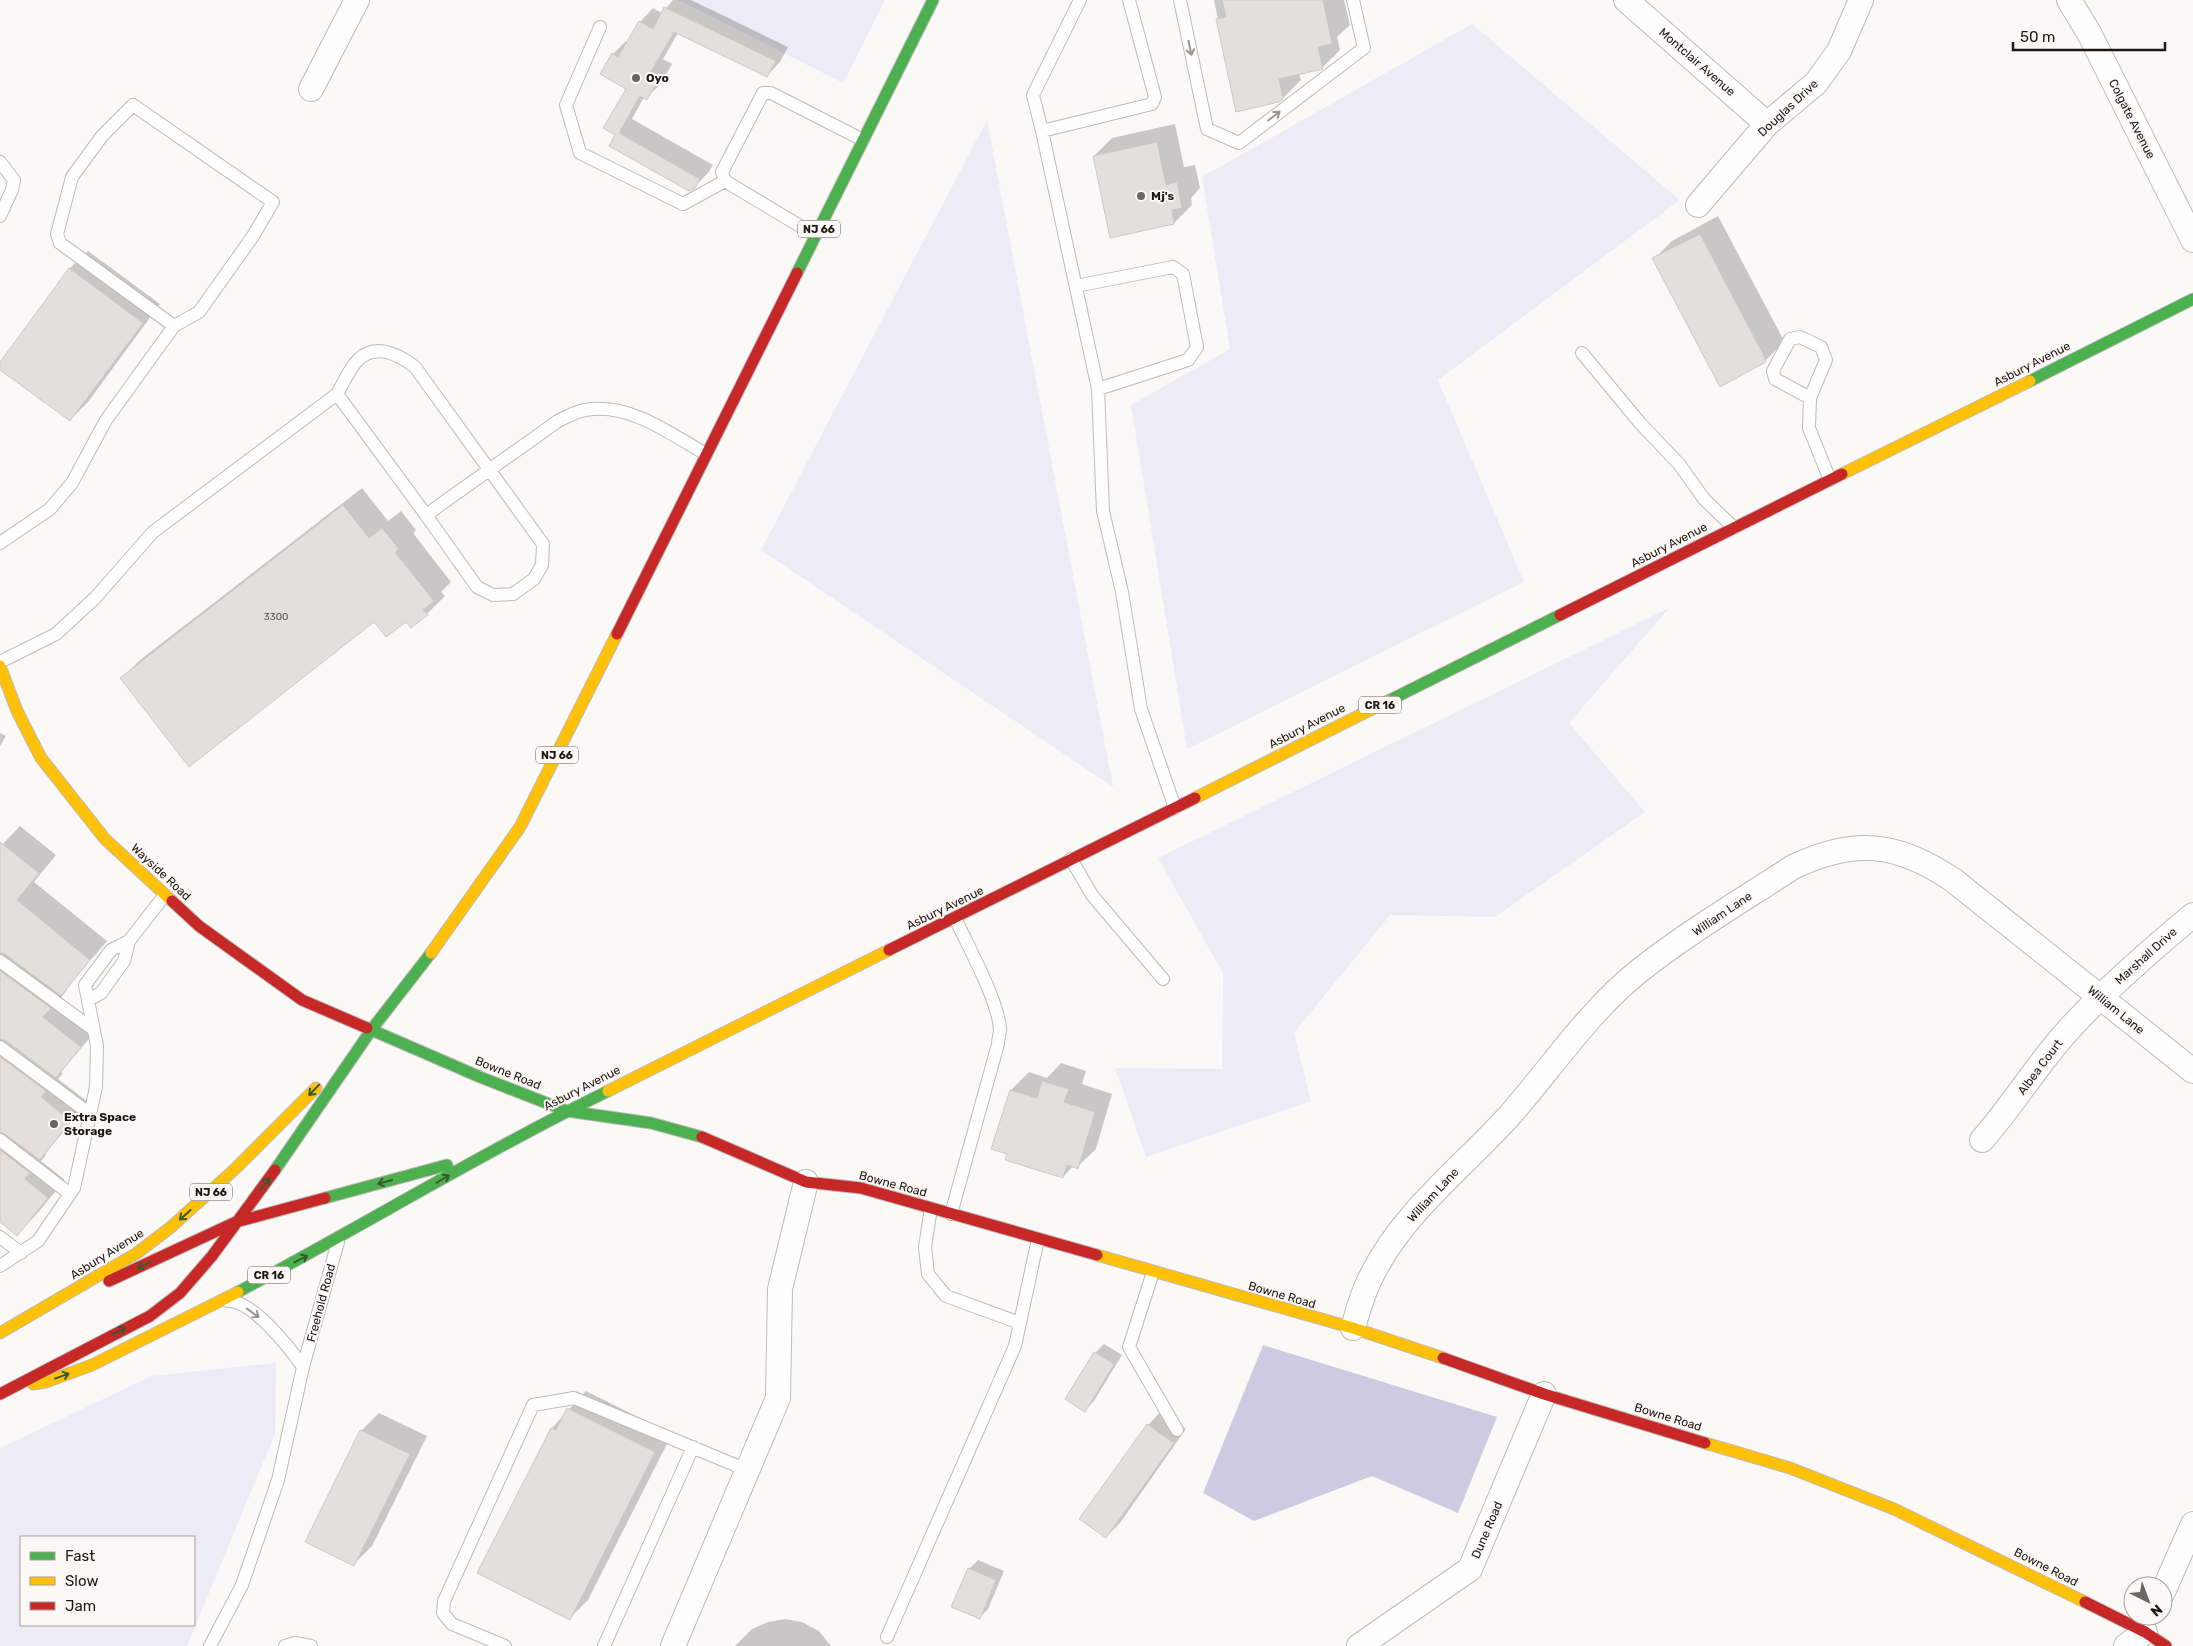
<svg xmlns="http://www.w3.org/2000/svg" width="2193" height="1646" font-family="Rubik,sans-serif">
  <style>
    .green { fill: #edebf6; fill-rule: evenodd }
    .water { fill: #cecae2 }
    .shadow { fill: #0003 }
    .building { fill: #e5dfdb; stroke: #cdc9c5 }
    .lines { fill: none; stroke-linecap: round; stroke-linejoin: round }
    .lane-casing { stroke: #bfbab6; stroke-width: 14 }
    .street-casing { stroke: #bfbab6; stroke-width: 26 }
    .fast-casing { stroke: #bfbab6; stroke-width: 13 }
    .slow-casing { stroke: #bfbab6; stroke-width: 13 }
    .jam-casing { stroke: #bfbab6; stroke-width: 13 }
    .lane { stroke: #fefefe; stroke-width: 12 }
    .street { stroke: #fefefe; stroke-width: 24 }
    .fast { stroke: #4caf50; stroke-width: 11 }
    .slow { stroke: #ffc107; stroke-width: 11 }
    .jam { stroke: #c62828; stroke-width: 11 }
    .oneway { stroke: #9a9693 }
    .oneway2 { stroke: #335b2d }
    .poi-dot { fill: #6c6662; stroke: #fdf8f5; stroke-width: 2 }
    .labels { text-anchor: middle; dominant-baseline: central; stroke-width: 4; stroke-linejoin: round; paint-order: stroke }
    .number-label { font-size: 10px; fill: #544c47 }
    .shield { fill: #fdf8f5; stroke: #625a55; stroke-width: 1 }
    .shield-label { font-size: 11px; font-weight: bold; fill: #1f1711 }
    .street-label { font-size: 12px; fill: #1f1711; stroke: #fdf8f5 }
    .poi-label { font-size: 12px; font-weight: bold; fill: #1f1711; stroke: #fdf8f5; text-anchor: start }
  </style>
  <rect width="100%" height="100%" fill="#fbf9f7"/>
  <path class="green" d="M678,0h207l-42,83z
    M1472,24l208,176 -242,180 86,202 -337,167 -56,-344 99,-56 -28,-172z
    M987,120l126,667 -352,-237z
    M1669,608l-100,115 76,89 -150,105 -105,-2 -96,118 17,68 -165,56 -31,-89 107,1 1,-96 -65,-115z
    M276,1363l-1,71 -88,212h-187v-198l152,-72zM21,1537h173v88h-173z"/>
  <path class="water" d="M1263,1345l234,72 -39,96 -86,-37 -118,45 -51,-28z"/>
  <path class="shadow" d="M673,0h18l97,47 -8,15 -13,14 -89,-43 -15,26 9,5 -12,21 -14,13 -2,-1 -12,22 81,46 -5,8 -14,14 -77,-52 10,-47 -14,-34 13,-13 2,1 12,-20 13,-14 9,5z
    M1214,0h130l6,25 -13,12 3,13 -18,18 -23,5 2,7 -18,18 -46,12z
    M1175,124l9,43 11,-2 5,23 -9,10 1,7 -18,18 -63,14 -17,-81 18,-18z
    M1718,216l65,123v4l-18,18 -111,-102 18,-18z
    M88,251l72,53 -72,98 -18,18 -70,-52v-4l69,-95z
    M362,488l26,33 13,-10 15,19 -3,3 38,49 -10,10 4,4 -18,18 -21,6 -31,1 -253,57 18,-18z
    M0,733l6,3 -6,10z
    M20,826l36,29 -22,27 73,59 -41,48 1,1 -7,9 38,29 -37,44 2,1 -5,6 30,23 -43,52 1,1 -5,6 24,19 -30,36 -18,18 -17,-14v-373z
    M1061,1063l25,8 -4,13 30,10 -16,55 -19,18 -4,-1 -10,11 -55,-24 3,-63 18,-18 18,6z
    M1104,1344l18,11 -28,46 -9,9 -18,-11 28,-46z
    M586,1391l86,43 -84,166 -18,18 -18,-190z
    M1161,1411l25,18 -66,94 -14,14 42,-112z
    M379,1413l48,23 -55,110 -18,18 7,-133z
    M978,1560l26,11 -16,38 -9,9 -10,-49z
    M785,1619l17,3 17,9 12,15h-96l17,-17 16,-7z"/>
  <path class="building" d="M1222,0h101l9,44 -14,3 5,22 -44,10 4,20 -4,3 -43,10 -20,-93 10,-2z
    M664,7l112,54 -9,16 -93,-45 -24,41 9,5 -12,22 -7,-4 -21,37 81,46 -5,9 -6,3 -80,-45 6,-11 -12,-7 23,-39 -26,-15 12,-21 6,4 21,-36 14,8z
    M1157,142l9,43 11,-3 5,26 -10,2 2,14 -64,14 -17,-82z
    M1700,234l65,124h-1l2,4 -46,25 -68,-129z
    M69,268l74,55 -73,98 -70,-51v-8z
    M343,505l26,33 13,-10 17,21 -4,3 39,49 -11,9 5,5 -17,13 -5,-6 -20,15 -12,-15 -185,145 -69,-89z
    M0,842l39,31 -22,27 73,60 -29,36 -56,-42 -5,-1z
    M0,971l51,37 -8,9 38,30 -25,31 -51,-38 -5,-1z
    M0,1057l46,34 -5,6 30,24 -31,39 -35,-26 -5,-2z
    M1042,1081l27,8 -5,13 31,10 -17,57 -11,-4 -4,13 -58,-18 2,-6 -16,-5 19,-59 27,8z
    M0,1150l30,23 -5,6 23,19 -31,38 -17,-14z
    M1094,1352l20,12 -29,48 -20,-13z
    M567,1408l88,44 -85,168 -93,-47 74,-145 5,2z
    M1147,1424l27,19 -68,95 -27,-19z
    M360,1430l50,24 -56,112 -49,-24z
    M968,1568l28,12 -16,39 -29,-12z"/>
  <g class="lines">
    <defs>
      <path id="lane" d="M1080,0l-47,95 9,36 110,-27 3,-7 -26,-97
        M1180,0l27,129 32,14 125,-95 -11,-48
        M600,27l-34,78 14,48 103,51 42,-23
        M1042,131l56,258 5,122 19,81 19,117 34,99
        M0,162l14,18 -2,10 -12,26
        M815,235l-90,-54 -3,-9 41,-79h8l92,47
        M1076,286l97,-19 10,7 14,73 -9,13 -90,29
        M1582,353l58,70 39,41 25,35 30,29
        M337,394c6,-10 12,-25 21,-34 18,-18 41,-5 57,7l128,177 -1,21 -8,14 -21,15 -20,1 -16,-8 -51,-72
        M1810,398l-35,-19 -2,-8 17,-32 10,-2 21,10 5,13 -16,38 -1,30 21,52
        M0,543l50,-34 22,-26 34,-63 68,-94 25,-14 54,-76 20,-34 -140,-97 -31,31 -30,41 -15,57 3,9 114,83
        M0,662l56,-28 39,-36 58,-66 184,-138 89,121 132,-94c11,-6 23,-12 36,-12 40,-3 78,26 112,45
        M1071,859l21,36 71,84
        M0,961l94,69
        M88,1000l13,-7 23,-32 5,-20 35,-45
        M0,1047l90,67
        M0,1140l70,54
        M931,1208l-6,39 3,27 18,22 74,27
        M951,1214l47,-170c0,-5 2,-10 2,-15 -2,-29 -32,-83 -45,-111
        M0,1237l21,16
        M0,1266l38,-25 36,-53 22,-101 1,-41 -12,-61 26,-35 18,-9
        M1153,1272l-24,75 48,83
        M228,1301c24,-1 62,47 75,66
        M887,1637l128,-291 23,-107
        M210,1646l32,-61 36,-105 25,-113 35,-125
        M285,1646l10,-3 16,3
        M505,1646l-53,-22 -9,-11 1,-12 89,-196 41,-7 173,72
        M604,1646l89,-199"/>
      <path id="street" d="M1626,0l141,124
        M2069,0l20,33 104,207
        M311,89l46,-89
        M1698,205l69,-81 49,-41 23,-32 22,-51
        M1982,1140c32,-36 57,-79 90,-114 37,-40 79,-76 121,-111
        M1353,1328c5,-18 10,-36 19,-53 31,-63 92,-109 138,-160 42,-48 79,-104 129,-144 48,-38 102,-70 154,-104 61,-29 104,-25 160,13l240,191
        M2163,1592l30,-68
        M673,1646l105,-248 2,-109 26,-107
        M1359,1646l111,-77 74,-175
        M2126,1646l19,-14"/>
      <path id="fast" d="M797,273l136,-273
        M2030,381l163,-82
        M1388,701l172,-86
        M367,1028l113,49 87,34 84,12 51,14
        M275,1170l97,-141 59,-76
        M325,1198l122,-33
        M238,1292c124,-66 244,-139 370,-201"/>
      <path id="slow" d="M1842,474l188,-93
        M0,666l17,45 24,47 64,81 67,62
        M1195,798l193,-97
        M431,953l89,-126 97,-193
        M608,1091l281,-141
        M1097,1255l256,73 90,30
        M0,1333l137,-80 34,-26 65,-59 80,-80
        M33,1384l13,-2 46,-17 146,-73
        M1705,1443l85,25 104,41 191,93"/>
      <path id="jam" d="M1560,615l282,-141
        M617,634l180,-361
        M172,901l27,25 103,74 65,28
        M889,950l306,-152
        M702,1137l104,45 55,6 236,67
        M109,1281l127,-59 89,-24
        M1443,1358l101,36 161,49
        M0,1394l150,-78 30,-23 32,-37 63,-86
        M2085,1602l60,30 21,14"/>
    </defs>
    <use href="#lane" class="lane-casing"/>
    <use href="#street" class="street-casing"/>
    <use href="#fast" class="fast-casing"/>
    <use href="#slow" class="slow-casing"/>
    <use href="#jam" class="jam-casing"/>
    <use href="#lane" class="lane"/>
    <use href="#street" class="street"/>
    <use href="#fast" class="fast"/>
    <use href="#slow" class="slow"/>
    <use href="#jam" class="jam"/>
  </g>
  <defs><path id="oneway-shaft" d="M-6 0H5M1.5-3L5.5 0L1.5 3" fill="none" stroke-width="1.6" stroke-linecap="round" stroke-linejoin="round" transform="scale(1.25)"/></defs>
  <g class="oneway">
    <use href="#oneway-shaft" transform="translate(1190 48) rotate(78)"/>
    <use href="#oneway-shaft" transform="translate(1274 116) rotate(-37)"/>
    <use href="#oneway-shaft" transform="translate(253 1313) rotate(36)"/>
  </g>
  <g class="oneway2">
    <use href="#oneway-shaft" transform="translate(314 1090) rotate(134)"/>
    <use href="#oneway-shaft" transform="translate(443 1179) rotate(-30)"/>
    <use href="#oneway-shaft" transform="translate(385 1182) rotate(165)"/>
    <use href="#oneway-shaft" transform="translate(265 1184) rotate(-53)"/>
    <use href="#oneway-shaft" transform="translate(185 1215) rotate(138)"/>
    <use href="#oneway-shaft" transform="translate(301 1259) rotate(-27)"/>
    <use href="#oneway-shaft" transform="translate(144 1265) rotate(155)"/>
    <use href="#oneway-shaft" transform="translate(119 1331) rotate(-28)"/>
    <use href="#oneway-shaft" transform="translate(62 1376) rotate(-20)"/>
  </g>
  <g class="poi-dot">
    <circle cx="636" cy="78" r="5"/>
    <circle cx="1141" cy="196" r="5"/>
    <circle cx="54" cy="1124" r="5"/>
  </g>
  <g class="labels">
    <g class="number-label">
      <text x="276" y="617">3300</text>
    </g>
    <g class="shield">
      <rect x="798" y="220.5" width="42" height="17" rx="4"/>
      <rect x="1359" y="696.5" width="42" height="17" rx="4"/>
      <rect x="536" y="746.5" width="42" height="17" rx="4"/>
      <rect x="190" y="1183.5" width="42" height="17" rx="4"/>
      <rect x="248" y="1266.5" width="42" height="17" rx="4"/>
    </g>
    <g class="shield-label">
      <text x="819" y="229">NJ 66</text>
      <text x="1380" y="705">CR 16</text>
      <text x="557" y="755">NJ 66</text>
      <text x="211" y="1192">NJ 66</text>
      <text x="269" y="1275">CR 16</text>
    </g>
    <g class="street-label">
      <text transform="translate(1697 62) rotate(41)">Montclair Avenue</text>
      <text transform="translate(1788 108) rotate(-43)">Douglas Drive</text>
      <text transform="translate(2132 119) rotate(63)">Colgate Avenue</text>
      <text transform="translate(2032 364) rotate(-27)">Asbury Avenue</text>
      <text transform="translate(1669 545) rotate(-27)">Asbury Avenue</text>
      <text transform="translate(1307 726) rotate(-27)">Asbury Avenue</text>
      <text transform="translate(161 872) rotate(43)">Wayside Road</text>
      <text transform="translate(945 908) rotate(-26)">Asbury Avenue</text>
      <text transform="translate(1722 914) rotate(-34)">William Lane</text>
      <text transform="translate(2146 956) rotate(-42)">Marshall Drive</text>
      <text transform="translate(2116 1010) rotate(39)">William Lane</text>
      <text transform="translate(2040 1067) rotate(-53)">Albea Court</text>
      <text transform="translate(508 1073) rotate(22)">Bowne Road</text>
      <text transform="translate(582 1088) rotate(-27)">Asbury Avenue</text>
      <text transform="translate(893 1184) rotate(15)">Bowne Road</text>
      <text transform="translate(1433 1195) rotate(-47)">William Lane</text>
      <text transform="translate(107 1254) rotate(-32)">Asbury Avenue</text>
      <text transform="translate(1282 1295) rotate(16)">Bowne Road</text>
      <text transform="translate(321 1303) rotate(-75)">Freehold Road</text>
      <text transform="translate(1668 1417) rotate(17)">Bowne Road</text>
      <text transform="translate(1487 1530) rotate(-67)">Dune Road</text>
      <text transform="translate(2046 1567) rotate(27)">Bowne Road</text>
    </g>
    <g class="poi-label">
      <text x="646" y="78">Oyo</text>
      <text x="1151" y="196">Mj's</text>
      <text x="64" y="1117">Extra Space<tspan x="64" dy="14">Storage</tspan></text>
    </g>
  </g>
  <rect x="20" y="1536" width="175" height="90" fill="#fdf8f5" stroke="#a49e9a"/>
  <rect x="30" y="1552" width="25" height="8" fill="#4caf50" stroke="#a49e9a"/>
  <text x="65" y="1561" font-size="15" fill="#1f1711">Fast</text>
  <rect x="30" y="1577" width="25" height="8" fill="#ffc107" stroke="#a49e9a"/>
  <text x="65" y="1586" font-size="15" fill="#1f1711">Slow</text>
  <rect x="30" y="1602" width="25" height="8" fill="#c62828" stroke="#a49e9a"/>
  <text x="65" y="1611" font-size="15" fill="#1f1711">Jam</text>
  <g transform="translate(2148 1601) rotate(138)"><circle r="24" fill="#fdf8f5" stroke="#a49e9a"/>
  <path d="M0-4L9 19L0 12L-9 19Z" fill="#6c6662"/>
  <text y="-8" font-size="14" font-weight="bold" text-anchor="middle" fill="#1f1711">N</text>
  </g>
  <path d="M2013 42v8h152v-8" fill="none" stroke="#1f1711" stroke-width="2.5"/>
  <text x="2020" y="42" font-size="15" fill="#1f1711" stroke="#fdf8f5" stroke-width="4" paint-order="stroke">50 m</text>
</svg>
